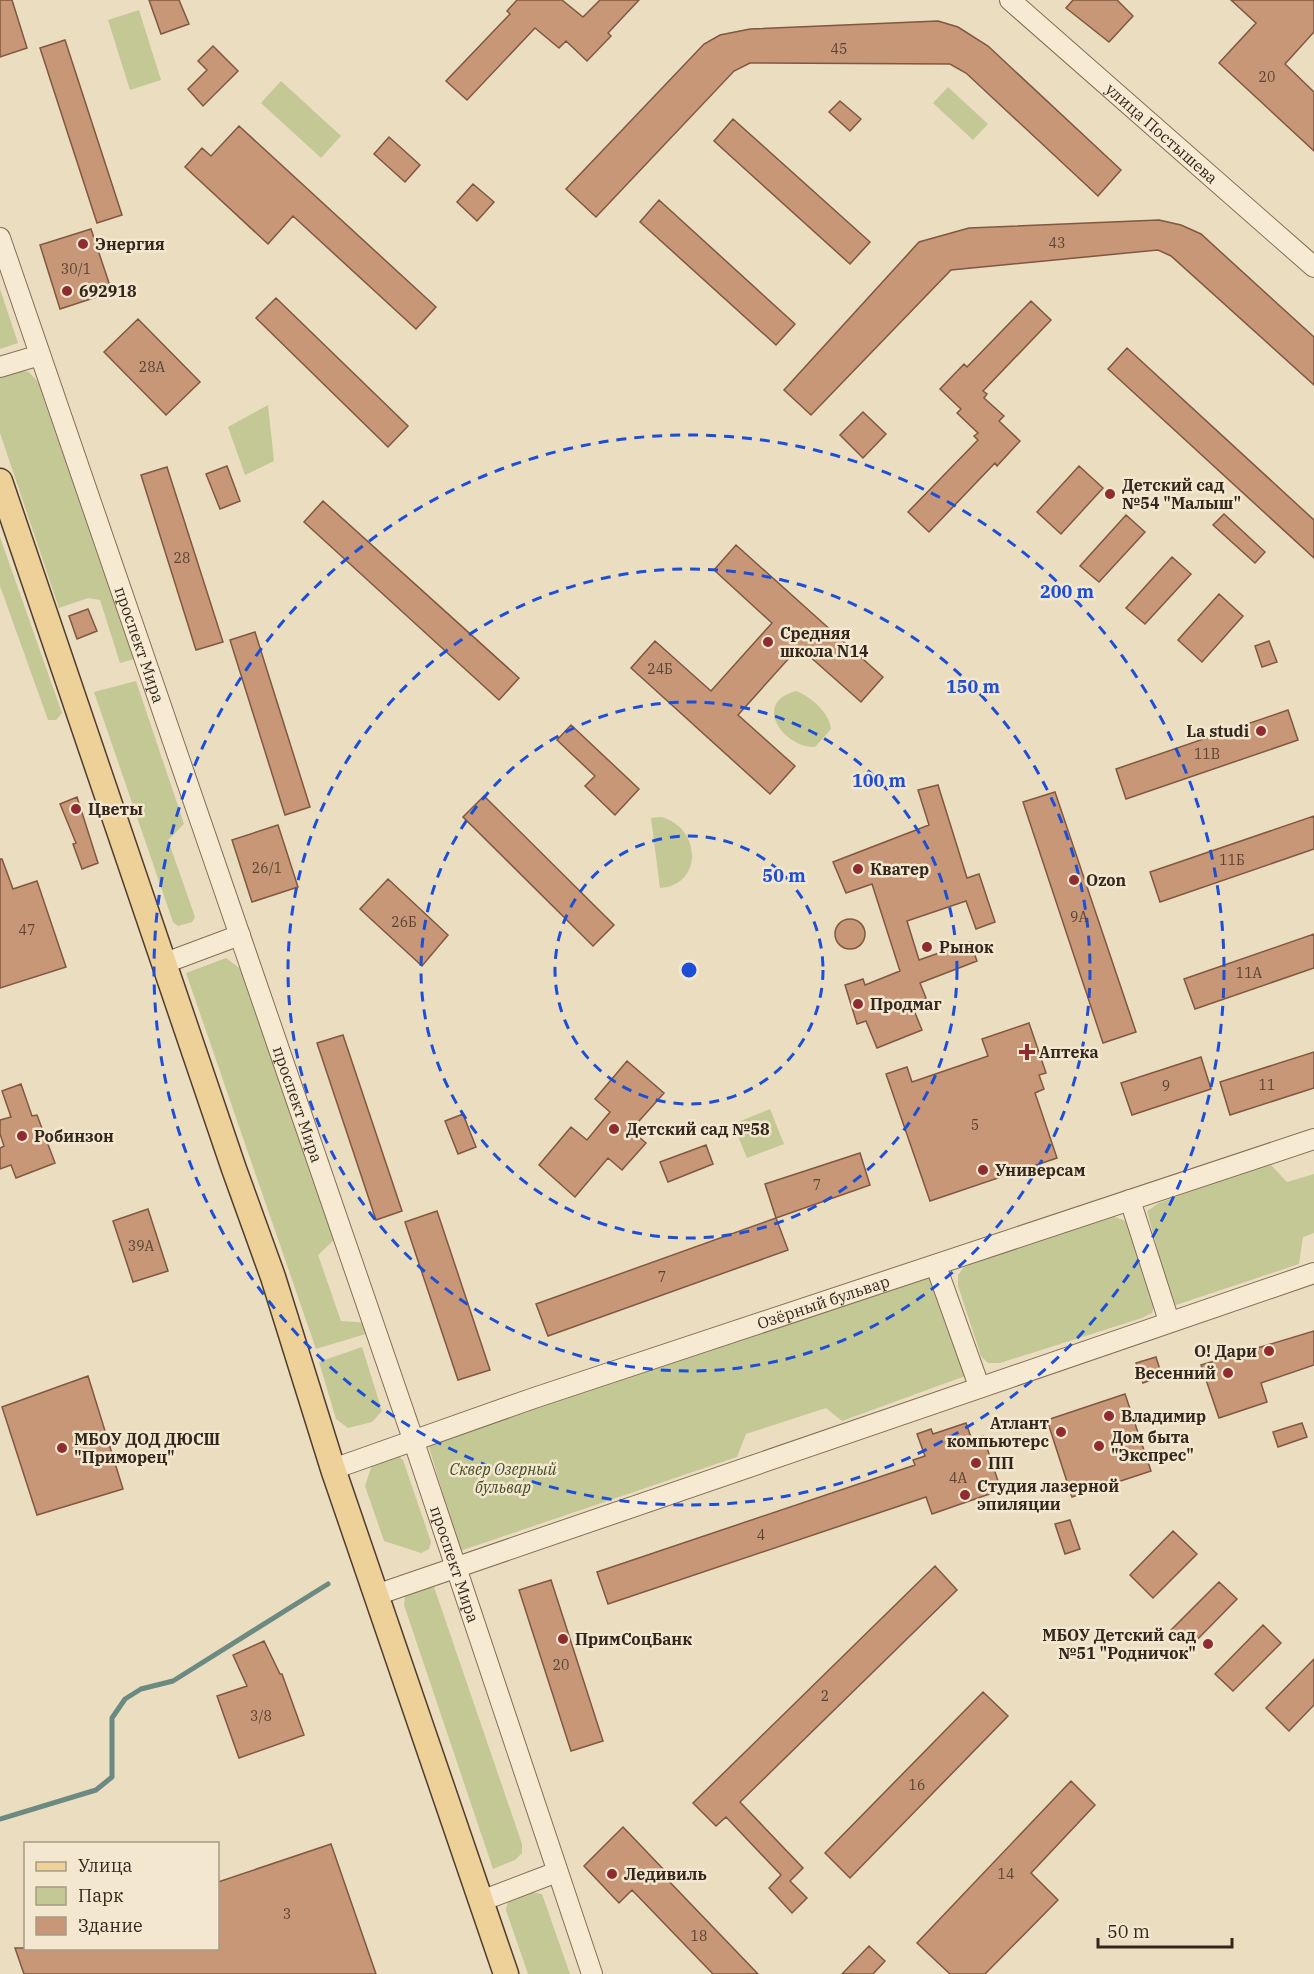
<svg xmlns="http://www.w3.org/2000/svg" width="1314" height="1974" font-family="'IBM Plex Serif',serif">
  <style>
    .green { fill: #c3c895 }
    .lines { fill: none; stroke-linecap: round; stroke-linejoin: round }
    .stream { stroke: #6b8a81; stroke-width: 5 }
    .building { fill: #c79777; stroke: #805840; stroke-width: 1.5 }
    .minor-casing { stroke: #836e59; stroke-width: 22 }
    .major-casing { stroke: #503d2d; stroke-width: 27 }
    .minor { stroke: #f6ebd2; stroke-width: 20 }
    .major { stroke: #edd199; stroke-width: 24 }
    .ring { fill: none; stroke: #1d4ed8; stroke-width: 3; stroke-dasharray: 10 8 }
    .poi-dot { fill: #8e2c30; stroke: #f3e8cf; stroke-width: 2 }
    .labels { text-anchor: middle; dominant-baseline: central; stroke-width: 5; stroke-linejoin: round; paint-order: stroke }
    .number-label { font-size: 14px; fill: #584334 }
    .street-label { font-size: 16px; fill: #33271d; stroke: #f3e8cf }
    .poi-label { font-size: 16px; font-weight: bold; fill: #33271d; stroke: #f3e8cf; text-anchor: start }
    .park-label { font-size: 16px; font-style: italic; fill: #454e24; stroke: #f3e8cf }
    .centre { fill: #1d4ed8; stroke: #f3e8cf; stroke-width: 3 }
    .ring-label { font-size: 18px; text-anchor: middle; font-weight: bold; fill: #1d4ed8; stroke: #f3e8cf; stroke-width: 5; stroke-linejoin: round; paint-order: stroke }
  </style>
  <rect width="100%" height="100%" fill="#ebddc0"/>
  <path class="green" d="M139,10l22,70 -31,10 -22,-70z
    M281,81l60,55 -20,22 -60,-55z
    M948,87l40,37 -15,16 -40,-37z
    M0,289l18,54 -18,6z
    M17,370l12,2 9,10 96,277 -14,4 -20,-63 -12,-2 -29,10 -59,-175v-58z
    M268,405l6,56 -29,14 -17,-48z
    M0,537l62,176 -6,7h-8l-48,-134z
    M136,681l48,143 -16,16 27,77 -3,5 -14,4 -5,-4 -79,-230z
    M796,691c14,5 34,22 35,38l-16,18c-31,1 -64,-44 -19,-56z
    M661,817c40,10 43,68 -1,71l-9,-70z
    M226,958l16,12 95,267 -19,18 23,66 28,2 3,9 -56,17 -130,-376z
    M770,1109l14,35 -37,14 -14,-34z
    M1268,1162l19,20 27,-8v59l-11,4 -4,27 -126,42 -26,-95 12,-8z
    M1112,1216l14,5 6,9 23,73 -3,10 -10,5 -142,45h-12l-7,-7 -23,-70v-11l6,-8z
    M931,1277l37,98 -126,46 -16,-13 -80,26 -9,23 -277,94 -32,-107z
    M362,1347l20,64 -10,11 -24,6 -12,-9 -17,-57z
    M396,1453l7,7 28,82 -2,7 -8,4 -37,-12 -19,-55 8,-24z
    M433,1584l89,260v9l-7,7 -22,9 -89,-264 1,-9 5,-6z
    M532,1892l10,2 28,80h-42l-22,-64 2,-9z"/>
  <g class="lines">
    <path class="stream" d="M0,1819l96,-29 16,-13v-59l13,-19 16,-10 32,-8 155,-97"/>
  </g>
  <path class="building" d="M0,0h12l15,48 -27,9z
    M149,0h30l10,24 -28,10z
    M517,0h45l21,17 17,-17h39l-31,33 3,3 -24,25 -21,-20 -7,7 -24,-20 -68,72 -21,-19 64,-67 -3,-3z
    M1073,0h44l16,16 -24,26 -43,-34z
    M1231,0h83v32l-29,32 29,28v59l-95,-88 37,-40z
    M938,21l20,6 30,19 133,124 -23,26 -132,-123 -16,-9 -200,-1 -16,8 -138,146 -30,-28 138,-145 16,-9 30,-6z
    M65,40l57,175 -25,8 -57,-175z
    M213,46l25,25 -35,35 -15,-17 19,-19 -9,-9z
    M840,101l21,18 -11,12 -21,-19z
    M733,119l137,123 -20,22 -136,-123z
    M239,126l197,181 -20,22 -123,-113 -25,28 -83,-77 17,-19 9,8z
    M389,137l31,28 -15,17 -31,-28z
    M473,184l21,18 -17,19 -20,-19z
    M659,200l136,124 -19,21 -136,-123z
    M1159,220l22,5 20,9 113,103v48l-143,-129 -13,-6 -207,20 -140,145 -27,-25 135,-148 50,-14z
    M91,229l21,63 -52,17 -20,-64z
    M276,298l132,128 -20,21 -132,-129z
    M1031,301l20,19 -68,71 4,3 -3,4 20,18 -5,5 21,20 -23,25 -2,-3 -66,69 -21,-20 70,-72 -4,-4 4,-3 -21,-20 4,-4 -21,-20 24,-25 3,3z
    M138,319l62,63 -34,33 -62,-63z
    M1127,348l187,172v38l-206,-189z
    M863,412l23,22 -23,24 -23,-23z
    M227,466l13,35 -20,8 -14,-35z
    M1079,466l24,22 -42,46 -24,-22z
    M167,467l56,175 -27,8 -55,-175z
    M323,501l196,177 -20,22 -195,-178z
    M1224,514l41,38 -10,11 -42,-38z
    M1126,515l19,17 -46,50 -19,-16z
    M736,545l147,132 -22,25 -62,-55 -61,68 57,51 -25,28 -139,-126 24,-27 56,50 61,-68 -58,-53z
    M1172,557l19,17 -46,50 -19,-16z
    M1219,594l24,22 -41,46 -24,-22z
    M88,609l9,22 -20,8 -8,-23z
    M255,632l55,175 -25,8 -55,-175z
    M1269,641l8,21 -15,5 -7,-21z
    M1288,710l10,30 -172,59 -10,-30z
    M571,725l68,64 -24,26 -30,-29 10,-10 -38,-36z
    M938,785l29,93 12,-4 16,48 -19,7 -10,-28 -59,20 12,39 51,-18 7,19 -57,22 6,15 -15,5 11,27 -45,18 -11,-27 -9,3 -12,-39 18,-6 2,6 35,-14 -28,-87 -26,9 -13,-31 96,-37 -11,-35z
    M1055,792l81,240 -33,11 -80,-241z
    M484,796l130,129 -21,21 -130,-129z
    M77,797l21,66 -16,6 -9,-25 3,-1 -16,-39z
    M1314,816v33l-154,53 -10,-30z
    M278,825l20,62 -46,15 -20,-62z
    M0,859h2l11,30 24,-8 29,86 -66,21z
    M388,879l60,56 -26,31 -62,-57z
    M835 934a15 15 0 1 1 30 0a15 15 0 1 1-30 0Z
    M1314,934v34l-119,41 -11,-30z
    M1029,1023l17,50 -7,2 5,14 -9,4 22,65 -127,43 -44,-127 21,-7 5,15 76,-26 -6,-17z
    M343,1035l59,176 -26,9 -59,-177z
    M1314,1052v36l-84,27 -10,-33z
    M1201,1057l10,32 -79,26 -11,-32z
    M627,1061l37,32 -33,37 15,13 -24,27 -14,-12 -33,39 -36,-32 32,-38 16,13 23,-28 -15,-13z
    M21,1084l11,32 5,-1 18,48 -39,15 -5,-13 -11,4v-21l4,-2 -4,-12v-14l11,-3 -9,-26z
    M463,1114l13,33 -18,7 -13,-33z
    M706,1145l7,19 -45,18 -8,-20z
    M860,1153l10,32 -94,33 -11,-34z
    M148,1209l20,62 -35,11 -20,-61z
    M437,1211l53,159 -32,10 -53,-158z
    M776,1218l12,32 -240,86 -12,-32z
    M1314,1331v34l-53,18 6,19 -48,16 -18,-53z
    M1156,1357l6,19 -19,7 -7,-20z
    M88,1376l35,113 -86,26 -35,-108z
    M1125,1394l26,77 -79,26 -25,-77z
    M966,1423l6,17 11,-4 18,54 -69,24 -6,-17 -318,107 -11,-32 318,-107 -2,-5 12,-4 -8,-22 14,-5 2,5z
    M1302,1423l5,14 -29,10 -5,-15z
    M1070,1520l10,29 -15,5 -10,-30z
    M1173,1531l24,23 -44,44 -23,-23z
    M935,1566l22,24 -217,212 63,66 -13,13 17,17 -15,15 -23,-25 12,-13 -55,-58 -10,9 -23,-23z
    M551,1580l52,161 -32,10 -52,-161z
    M1219,1582l18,17 -48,49 -18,-18z
    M1263,1625l18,18 -48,48 -18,-17z
    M264,1641l16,33h2l22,61 -65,23 -22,-62 30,-10 -14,-31z
    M1314,1659v46l-25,26 -23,-23z
    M983,1692l25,24 -158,162 -25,-25z
    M1071,1781l24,24 -64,68 27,27 -73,74h-35l-33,-31z
    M623,1827l43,45 -3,3 95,99h-45l-81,-84 -13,13 -35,-37z
    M331,1844l45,130h-352l-9,-26h203v-66z
    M869,1946l16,15 -12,13h-31z"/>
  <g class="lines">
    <defs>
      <g id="minor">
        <path id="s1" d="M1010,0l304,267"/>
        <path id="s2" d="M0,238l413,1201 179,535"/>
        <path d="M0,367l40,-12"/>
        <path d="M165,963l75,-28"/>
        <path d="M1130,1200l39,121"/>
        <path d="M936,1266l43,120"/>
        <path id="s3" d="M333,1469l201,-71 780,-259"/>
        <path d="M376,1595l938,-322"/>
        <path d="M481,1901l76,-29"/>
      </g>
      <path id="major" d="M0,481l234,688 39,108 60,192 173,505"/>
    </defs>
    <use href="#minor" class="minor-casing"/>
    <use href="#major" class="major-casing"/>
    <use href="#minor" class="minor"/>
    <use href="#major" class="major"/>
  </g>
  <g class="ring">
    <circle cx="689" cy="970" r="134"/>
    <circle cx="689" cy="970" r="268"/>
    <circle cx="689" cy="970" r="401"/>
    <circle cx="689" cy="970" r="535"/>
  </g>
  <g class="poi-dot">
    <circle cx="83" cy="244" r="6"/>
    <circle cx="67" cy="291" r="6"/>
    <circle cx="1110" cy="494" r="6"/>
    <circle cx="768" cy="642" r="6"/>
    <circle cx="1261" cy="731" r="6"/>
    <circle cx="76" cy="809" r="6"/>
    <circle cx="858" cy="869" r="6"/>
    <circle cx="1074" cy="880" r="6"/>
    <circle cx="927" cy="947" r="6"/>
    <circle cx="858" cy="1004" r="6"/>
    <path d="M1024 1043h6v6h6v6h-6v6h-6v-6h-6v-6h6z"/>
    <circle cx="614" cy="1129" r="6"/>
    <circle cx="22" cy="1136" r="6"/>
    <circle cx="983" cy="1170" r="6"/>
    <circle cx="1269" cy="1351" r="6"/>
    <circle cx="1228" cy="1373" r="6"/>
    <circle cx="1109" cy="1416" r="6"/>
    <circle cx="1061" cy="1432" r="6"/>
    <circle cx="1099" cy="1446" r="6"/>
    <circle cx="62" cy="1448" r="6"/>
    <circle cx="976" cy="1463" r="6"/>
    <circle cx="965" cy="1495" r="6"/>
    <circle cx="563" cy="1639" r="6"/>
    <circle cx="1208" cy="1644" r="6"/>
    <circle cx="612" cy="1874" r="6"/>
  </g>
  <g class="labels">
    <g class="number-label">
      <text x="839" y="49">45</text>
      <text x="1267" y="77">20</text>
      <text x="1057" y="243">43</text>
      <text x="76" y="269">30/1</text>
      <text x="152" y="367">28А</text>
      <text x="182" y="558">28</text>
      <text x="660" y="669">24Б</text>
      <text x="1207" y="754">11В</text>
      <text x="1232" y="860">11Б</text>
      <text x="267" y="868">26/1</text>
      <text x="1079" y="917">9А</text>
      <text x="404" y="922">26Б</text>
      <text x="27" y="930">47</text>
      <text x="1249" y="973">11А</text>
      <text x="1267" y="1085">11</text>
      <text x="1166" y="1086">9</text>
      <text x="975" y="1125">5</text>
      <text x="817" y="1185">7</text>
      <text x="141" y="1246">39А</text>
      <text x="662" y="1277">7</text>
      <text x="958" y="1478">4А</text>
      <text x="761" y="1535">4</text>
      <text x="561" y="1665">20</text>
      <text x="825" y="1696">2</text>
      <text x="261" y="1716">3/8</text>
      <text x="917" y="1785">16</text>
      <text x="1006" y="1874">14</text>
      <text x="287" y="1914">3</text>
      <text x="699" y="1936">18</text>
    </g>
    <g class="street-label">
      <text stroke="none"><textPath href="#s1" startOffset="202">улица Постышева</textPath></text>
      <text stroke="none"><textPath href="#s2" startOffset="430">проспект Мира</textPath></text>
      <text stroke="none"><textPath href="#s2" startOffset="916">проспект Мира</textPath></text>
      <text stroke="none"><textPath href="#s3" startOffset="518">Озёрный бульвар</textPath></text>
      <text stroke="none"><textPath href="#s2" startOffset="1402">проспект Мира</textPath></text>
    </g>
    <g class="poi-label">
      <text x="95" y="244">Энергия</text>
      <text x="79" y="291">692918</text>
      <text x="1122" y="485">Детский сад<tspan x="1122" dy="18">№54 "Малыш"</tspan></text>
      <text x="780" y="633">Средняя<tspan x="780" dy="18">школа N14</tspan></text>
      <text x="1249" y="731" text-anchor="end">La studi</text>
      <text x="88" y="809">Цветы</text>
      <text x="870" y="869">Кватер</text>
      <text x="1086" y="880">Ozon</text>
      <text x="939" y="947">Рынок</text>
      <text x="870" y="1004">Продмаг</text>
      <text x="1039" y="1052">Аптека</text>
      <text x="626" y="1129">Детский сад №58</text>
      <text x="34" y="1136">Робинзон</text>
      <text x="995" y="1170">Универсам</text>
      <text x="1257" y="1351" text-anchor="end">О! Дари</text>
      <text x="1216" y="1373" text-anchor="end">Весенний</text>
      <text x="1121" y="1416">Владимир</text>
      <text x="1049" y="1423" text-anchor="end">Атлант<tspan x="1049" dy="18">компьютерс</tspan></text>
      <text x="1111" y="1437">Дом быта<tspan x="1111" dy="18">"Экспрес"</tspan></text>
      <text x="74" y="1439">МБОУ ДОД ДЮСШ<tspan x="74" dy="18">"Приморец"</tspan></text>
      <text x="988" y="1463">ПП</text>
      <text x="977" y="1486">Студия лазерной<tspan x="977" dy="18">эпиляции</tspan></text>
      <text x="1196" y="1635" text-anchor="end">МБОУ Детский сад<tspan x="1196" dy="18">№51 "Родничок"</tspan></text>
      <text x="575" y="1639">ПримСоцБанк</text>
      <text x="624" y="1874">Ледивиль</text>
    </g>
    <g class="park-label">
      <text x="503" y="1469">Сквер Озерный<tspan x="503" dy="18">бульвар</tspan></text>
    </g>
  </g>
  <circle cx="689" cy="970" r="9" class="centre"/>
  <g class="ring-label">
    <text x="1067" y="598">200 m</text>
    <text x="973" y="693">150 m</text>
    <text x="879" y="787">100 m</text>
    <text x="784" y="882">50 m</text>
  </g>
  <rect x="24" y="1842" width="195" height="108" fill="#f3e8cf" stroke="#a69b88" stroke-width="1.5"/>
  <rect x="36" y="1862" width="30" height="9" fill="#edd199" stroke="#a69b88" stroke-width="1.5"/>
  <text x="78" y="1872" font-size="18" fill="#33271d">Улица</text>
  <rect x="36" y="1887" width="30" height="18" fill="#c3c895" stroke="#a69b88" stroke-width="1.5"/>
  <text x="78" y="1902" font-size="18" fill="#33271d">Парк</text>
  <rect x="36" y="1917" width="30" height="18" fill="#c79777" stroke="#a69b88" stroke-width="1.5"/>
  <text x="78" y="1932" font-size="18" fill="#33271d">Здание</text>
  <path d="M1098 1938v9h134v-9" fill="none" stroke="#33271d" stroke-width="3"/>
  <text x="1107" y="1938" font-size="18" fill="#33271d" stroke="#f3e8cf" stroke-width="4.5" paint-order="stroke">50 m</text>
</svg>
